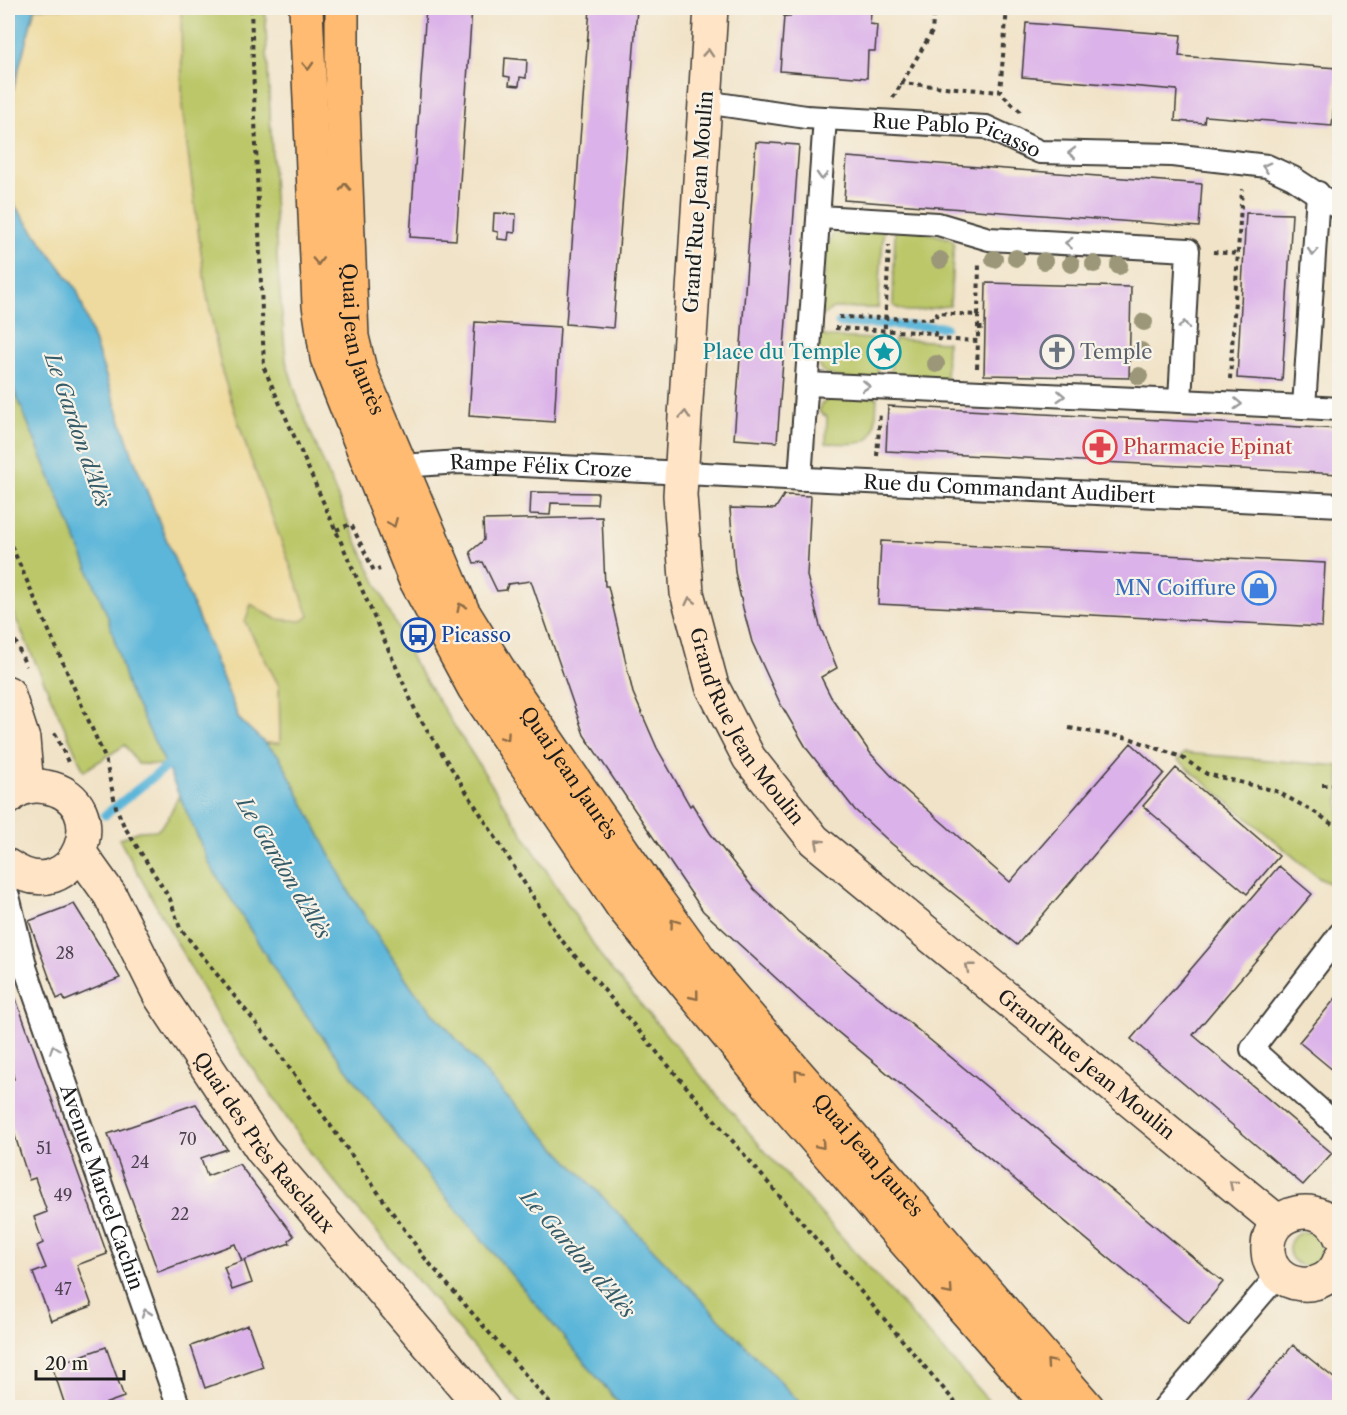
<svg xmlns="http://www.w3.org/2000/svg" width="1347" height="1415" font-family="'Libre Caslon Text',serif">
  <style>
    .green { fill: #bbc769; stroke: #6c7242; stroke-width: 1.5 }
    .sand { fill: #eeda9e; stroke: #857b5d; stroke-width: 1.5 }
    .water { fill: #5bb6d9; stroke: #3c697a; stroke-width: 1.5 }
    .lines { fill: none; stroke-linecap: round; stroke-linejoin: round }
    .stream { stroke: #5bb6d9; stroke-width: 9 }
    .building { fill: #dbb2e9 }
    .street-casing { stroke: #3c3a36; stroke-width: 26 }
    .secondary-casing { stroke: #3c3a36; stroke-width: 36 }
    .primary-casing { stroke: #3c3a36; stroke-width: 36 }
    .path { stroke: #3c3a36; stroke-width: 4; stroke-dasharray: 4.5 4.5; stroke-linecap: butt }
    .street { stroke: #fff; stroke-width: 22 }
    .secondary { stroke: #ffe4c6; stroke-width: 33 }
    .primary { stroke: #ffbb71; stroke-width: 33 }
    .tree { fill: #9b9778 }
    .oneway { stroke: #998a7a }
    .oneway2 { stroke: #8e6c46 }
    .oneway3 { stroke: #999 }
    .labels { text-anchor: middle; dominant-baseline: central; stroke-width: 4.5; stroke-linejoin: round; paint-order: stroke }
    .number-label { font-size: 16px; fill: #4c424f }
    .street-label { font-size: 20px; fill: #1c1c1c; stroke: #f7f3e8 }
    .culture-label { font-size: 20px; fill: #0d838f; stroke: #f7f3e8; text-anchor: end }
    .worship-label { font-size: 20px; fill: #5b616d; stroke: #f7f3e8; text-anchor: start }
    .health-label { font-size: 20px; fill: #be3a42; stroke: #f7f3e8; text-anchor: start }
    .shop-label { font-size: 20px; fill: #366cbe; stroke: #f7f3e8; text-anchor: end }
    .transit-label { font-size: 20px; fill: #164399; stroke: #f7f3e8; text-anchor: start }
    .water-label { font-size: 21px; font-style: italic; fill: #355a68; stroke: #f7f3e8 }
  </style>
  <rect width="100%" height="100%" fill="#f7f3e8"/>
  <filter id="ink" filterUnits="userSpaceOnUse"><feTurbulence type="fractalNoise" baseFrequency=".0167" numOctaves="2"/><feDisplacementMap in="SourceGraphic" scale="12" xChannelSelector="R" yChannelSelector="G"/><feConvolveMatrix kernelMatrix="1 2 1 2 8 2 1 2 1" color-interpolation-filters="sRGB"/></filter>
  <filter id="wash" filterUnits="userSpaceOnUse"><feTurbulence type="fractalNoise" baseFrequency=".008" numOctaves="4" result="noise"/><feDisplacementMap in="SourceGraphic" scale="24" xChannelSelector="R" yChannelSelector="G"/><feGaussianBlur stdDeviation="1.35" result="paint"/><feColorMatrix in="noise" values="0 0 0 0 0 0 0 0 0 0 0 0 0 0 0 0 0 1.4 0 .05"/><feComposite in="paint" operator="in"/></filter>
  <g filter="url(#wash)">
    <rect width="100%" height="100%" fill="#f1e3c8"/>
    <path class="green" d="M181,8h84l12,251 9,102 15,48 50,120 62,132 191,300 159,188 231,258h-190l-301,-314 -90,-104 -61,-92 -73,-141 -16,-13h17l-1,-57 -34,-64 6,-18 25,15 -28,-167 -26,-80 -16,-81 -24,-183z
      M884,226l-6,82h-45l-12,9 6,-72 9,-17z
      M895,228h14l42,11 3,4 -4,63c-17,-1 -41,13 -57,-1z
      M821,330l3,6 5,1 46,2 4,11 -2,31c-14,-1 -57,0 -59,-18 -1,-10 2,-23 3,-33z
      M894,339l53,3 -1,42 -57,-3z
      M8,375l100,242 20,71 38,77 -28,-1 -13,-19 -41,26 -76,-170z
      M835,396l42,1c-2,48 -3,48 -51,46l1,-26 -8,-5 2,-8z
      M1184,753l155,13v122l-20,-10 -141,-118z
      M179,795l31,70 77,124 120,161 215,257h-98l-211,-251 -91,-132 -103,-185 20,-8 19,-1 10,-12z
      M1289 1249a17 17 0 1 1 34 0a17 17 0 1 1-34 0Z"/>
    <path class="sand" d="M35,8h146l1,100 24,183 16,81 26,80 61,164 -7,5 -26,-2 -25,-15 -6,18 34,64 1,57h-17l-24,-24 -106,-262 -56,-167 -68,-92 -1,-89z"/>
    <path class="water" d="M8,8h27l-27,101z
      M8,172l1,26 68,92 56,167 106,262 40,37 73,141 61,92 90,104 301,314h-182l-215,-257 -120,-161 -77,-124 -44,-100 -38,-77 -20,-71 -100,-242z"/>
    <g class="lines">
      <path class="stream" d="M839,323l106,4
        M105,815l71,-56"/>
    </g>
    <g id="blocks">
      <path class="building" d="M426,8h46l-16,232 -46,-3z
        M590,8h47l-24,320 -47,-4z
        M791,8h87v4h-7l-1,12 7,1 -2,26h-7l-1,27 -87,-7 4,-55 6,1z
        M1026,23l155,12 -2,21 158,12 -5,58 -127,-10 -1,7 -29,-2 2,-31 -155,-13z
        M505,58l22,2 -1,18 -6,-1 -1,9 -10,-1 1,-8 -6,-1z
        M756,142l43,3 -22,297 -43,-3z
        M847,157l355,27 -3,43 -355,-27z
        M494,213l22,1 -1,19 -6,-1 -1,8 -10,-1v-7l-5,-1z
        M1246,213l46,1 -10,167 -45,-3z
        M986,283l145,4 -2,91 -145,-3z
        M475,322l85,5 -6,95 -85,-6z
        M888,406l452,23v45l-454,-23z
        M531,492l67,1 -1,11 -46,-1 -1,12 -20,-1z
        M784,495l27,1 -4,80 13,50 17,42 -16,9 10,20 40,57 32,34 107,94 121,-139 33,30 -147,172 -125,-101 -37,-34 -48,-61 -27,-46 -28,-61 -9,-34 -8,-36 -5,-64 45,1z
        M602,517l3,69h3l25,107 24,55 33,58 2,-2 18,29 44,56 43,41 426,352 -35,42 -385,-321 -100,-92 -119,-176 -53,-154 -23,3 -2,6 -9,1 -14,-29 -9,1 -4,-11 14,-12 -1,-20z
        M881,541l444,22 -3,64 -444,-23z
        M1176,768l103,88 -32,38 -104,-88z
        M1279,866l33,28 -119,141 139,118 -29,32 -172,-146z
        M74,904l46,74 -55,23 -2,-5 -6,3 -28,-78z
        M1340,993v83l-41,-34z
        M16,999l91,255 -30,11 15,41 -41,15 -18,-48 13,-5 -9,-22 6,-3 -9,-26 13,-5 -12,-34 -6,2 -21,-66v-33l6,-2 -4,-15h-2v-62z
        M196,1104l31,45 -26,9 6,18 32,-12 55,72 -5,4 1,3 -46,17 8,23 -20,7 -8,-23 18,-6 -7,-17 -77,28 -50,-138z
        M248,1325l15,42 -58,21 -14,-42z
        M1293,1345l47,38v25h-99z
        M106,1347l18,50 -31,11h-27l-14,-42z"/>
    </g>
  </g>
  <g filter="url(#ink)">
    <use href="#blocks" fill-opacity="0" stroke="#3c3a36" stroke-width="1.5"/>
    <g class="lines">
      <defs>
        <g id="street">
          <path id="s1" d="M705,102l101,15 180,10 54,25 132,3 95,11 26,12 47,31"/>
          <path d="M1318,193l-14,214 36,2"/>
          <path d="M808,384l372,17 8,-151 -199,-11 -51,-15 -118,-7"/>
          <path d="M1180,401l124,6"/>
          <path id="s2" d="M388,467l71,-5 881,43"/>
          <path d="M800,479l25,-361"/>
          <path d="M8,896l17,69"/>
          <path d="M1340,934l-88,115 88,79"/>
          <path id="s3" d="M8,949l17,18 154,441"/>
          <path d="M1164,1408l114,-133"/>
        </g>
        <g id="secondary">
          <path id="s4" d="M711,8l-31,487 7,98 25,93 37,72 65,82 464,382"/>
          <path d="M8,693l15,46 4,48"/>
          <path d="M8,798c10,-10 24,-14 38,-11 72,12 31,127 -38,79"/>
          <path id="s5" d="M80,853l30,42 50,101 102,154 221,258"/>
          <path d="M1340,1236c-15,-39 -75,-28 -72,15 2,39 60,46 72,8"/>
        </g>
        <g id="primary">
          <path d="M306,8l13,297 8,53 88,221 59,109 148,218 152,186 277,316"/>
          <path id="s6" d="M342,8v76l10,253 8,33 103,242 39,63 147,214 52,72 82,96 305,351"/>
        </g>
      </defs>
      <use href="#street" class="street-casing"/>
      <use href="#secondary" class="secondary-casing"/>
      <use href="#primary" class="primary-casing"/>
      <path class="path" d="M251,8l13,360 153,346 141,222 402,472
        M1007,8l-7,84 23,22
        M900,83l100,9
        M893,98l39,-66 2,-24
        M1213,252l25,2
        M978,315l1,-53
        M835,328l100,5v6l43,2v-26l-41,-2 -1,6 -99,-2
        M978,328h7
        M883,364l6,-119
        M977,368l1,-27
        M1230,379l12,-190
        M877,456l3,-43
        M336,530l15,-6 23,47 6,-2
        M8,538l97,220 11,49 8,19 46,73 10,29 91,114 153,215 130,151
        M8,624l18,42
        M1069,728l60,10 52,19 26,17 69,17 42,23 22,16
        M55,733l13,29
        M1322,785h18"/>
      <use href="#street" class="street"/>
      <use href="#secondary" class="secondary"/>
      <use href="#primary" class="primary"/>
    </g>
    <g class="tree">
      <circle cx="1016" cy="258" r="9"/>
      <circle cx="994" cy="259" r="9"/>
      <circle cx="940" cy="260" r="9"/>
      <circle cx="1044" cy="261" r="9"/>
      <circle cx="1071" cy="264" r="9"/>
      <circle cx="1094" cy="264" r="9"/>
      <circle cx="1119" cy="266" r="9"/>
      <circle cx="1144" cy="322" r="9"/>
      <circle cx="1141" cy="351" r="9"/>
      <circle cx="936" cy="364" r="9"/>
      <circle cx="1139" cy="376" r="9"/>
    </g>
    <defs><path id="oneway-chevron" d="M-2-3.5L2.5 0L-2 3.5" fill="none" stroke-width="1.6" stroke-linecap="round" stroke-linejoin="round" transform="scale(1.5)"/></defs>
    <g class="oneway">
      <use href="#oneway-chevron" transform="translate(708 53) rotate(-86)"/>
      <use href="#oneway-chevron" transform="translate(685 415) rotate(-86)"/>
      <use href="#oneway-chevron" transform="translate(690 601) rotate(-103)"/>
      <use href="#oneway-chevron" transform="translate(819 843) rotate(-138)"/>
      <use href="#oneway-chevron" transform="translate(969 967) rotate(-141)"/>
      <use href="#oneway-chevron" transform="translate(1233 1184) rotate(-140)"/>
    </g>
    <g class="oneway2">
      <use href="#oneway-chevron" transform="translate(308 66) rotate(87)"/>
      <use href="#oneway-chevron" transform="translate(345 187) rotate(-92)"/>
      <use href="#oneway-chevron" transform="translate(318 261) rotate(88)"/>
      <use href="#oneway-chevron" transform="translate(393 523) rotate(68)"/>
      <use href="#oneway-chevron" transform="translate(461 607) rotate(-116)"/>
      <use href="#oneway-chevron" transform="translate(506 737) rotate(56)"/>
      <use href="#oneway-chevron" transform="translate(674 923) rotate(-126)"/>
      <use href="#oneway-chevron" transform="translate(695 996) rotate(51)"/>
      <use href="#oneway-chevron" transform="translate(798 1074) rotate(-131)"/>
      <use href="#oneway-chevron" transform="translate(821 1145) rotate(49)"/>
      <use href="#oneway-chevron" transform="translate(949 1291) rotate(49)"/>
      <use href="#oneway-chevron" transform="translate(1050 1363) rotate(-131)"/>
    </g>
    <g class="oneway3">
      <use href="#oneway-chevron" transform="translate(1072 153) rotate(-179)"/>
      <use href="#oneway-chevron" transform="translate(1266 167) rotate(-165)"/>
      <use href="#oneway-chevron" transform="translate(822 176) rotate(93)"/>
      <use href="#oneway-chevron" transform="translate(1069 243) rotate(-177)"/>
      <use href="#oneway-chevron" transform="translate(1313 252) rotate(93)"/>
      <use href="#oneway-chevron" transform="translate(1184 325) rotate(-87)"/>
      <use href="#oneway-chevron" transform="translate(866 386) rotate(3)"/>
      <use href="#oneway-chevron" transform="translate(1061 396) rotate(3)"/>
      <use href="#oneway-chevron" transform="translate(1238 404) rotate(3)"/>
      <use href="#oneway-chevron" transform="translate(54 1049) rotate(-109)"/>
      <use href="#oneway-chevron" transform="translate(146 1313) rotate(-109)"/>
    </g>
  </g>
  <defs>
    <symbol id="sight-ring" viewBox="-11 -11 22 22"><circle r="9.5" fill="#f7f3e8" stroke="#0f9aa8" stroke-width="1.5"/><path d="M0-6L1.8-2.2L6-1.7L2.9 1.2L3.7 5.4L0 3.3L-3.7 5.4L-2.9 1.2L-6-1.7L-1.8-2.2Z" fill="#0f9aa8"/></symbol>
    <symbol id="church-ring" viewBox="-11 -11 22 22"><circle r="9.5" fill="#f7f3e8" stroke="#6b7280" stroke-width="1.5"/><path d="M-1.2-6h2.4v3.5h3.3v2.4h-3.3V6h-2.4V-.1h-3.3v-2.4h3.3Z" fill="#6b7280"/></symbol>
    <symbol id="pharmacy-ring" viewBox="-11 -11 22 22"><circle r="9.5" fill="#f7f3e8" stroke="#e0444e" stroke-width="1.5"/><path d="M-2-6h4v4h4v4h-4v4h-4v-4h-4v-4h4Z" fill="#e0444e"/></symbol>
    <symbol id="shop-ring" viewBox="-11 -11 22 22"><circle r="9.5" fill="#f7f3e8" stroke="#3f7fe0" stroke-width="1.5"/><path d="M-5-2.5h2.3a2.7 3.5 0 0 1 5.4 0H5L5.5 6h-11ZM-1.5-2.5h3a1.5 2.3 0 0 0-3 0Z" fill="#3f7fe0"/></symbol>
    <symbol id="bus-ring" viewBox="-11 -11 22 22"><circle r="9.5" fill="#f7f3e8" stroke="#1a4fb4" stroke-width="1.5"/><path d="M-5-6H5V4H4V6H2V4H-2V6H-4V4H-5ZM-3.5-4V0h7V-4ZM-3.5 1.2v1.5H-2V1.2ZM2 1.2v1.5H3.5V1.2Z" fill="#1a4fb4"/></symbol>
  </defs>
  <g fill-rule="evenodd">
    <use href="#sight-ring" x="865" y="333" width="38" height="38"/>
    <use href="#church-ring" x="1038" y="333" width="38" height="38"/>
    <use href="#pharmacy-ring" x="1081" y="428" width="38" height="38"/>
    <use href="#shop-ring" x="1240" y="569" width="38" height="38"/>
    <use href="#bus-ring" x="399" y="616" width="38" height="38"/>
  </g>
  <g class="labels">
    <g class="number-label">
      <text x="65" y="953">28</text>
      <text x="188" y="1139">70</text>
      <text x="44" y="1148">51</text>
      <text x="140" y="1162">24</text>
      <text x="63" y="1195">49</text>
      <text x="180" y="1214">22</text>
      <text x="63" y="1289">47</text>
    </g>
    <g class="street-label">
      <text stroke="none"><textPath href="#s1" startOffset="255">Rue Pablo Picasso</textPath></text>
      <text transform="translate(698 202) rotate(-86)">Grand'Rue Jean Moulin</text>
      <text stroke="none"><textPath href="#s6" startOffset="333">Quai Jean Jaurès</textPath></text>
      <text stroke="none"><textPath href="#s2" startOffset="153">Rampe Félix Croze</textPath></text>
      <text stroke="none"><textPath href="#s2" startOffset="622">Rue du Commandant Audibert</textPath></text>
      <text stroke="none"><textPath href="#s4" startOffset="734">Grand'Rue Jean Moulin</textPath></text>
      <text stroke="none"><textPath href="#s6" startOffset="819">Quai Jean Jaurès</textPath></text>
      <text stroke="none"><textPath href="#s4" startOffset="1221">Grand'Rue Jean Moulin</textPath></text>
      <text stroke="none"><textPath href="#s5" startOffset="344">Quai des Près Rasclaux</textPath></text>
      <text stroke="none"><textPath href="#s6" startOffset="1305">Quai Jean Jaurès</textPath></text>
      <text stroke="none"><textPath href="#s3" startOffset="258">Avenue Marcel Cachin</textPath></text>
    </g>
    <g class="culture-label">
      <text x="861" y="352">Place du Temple</text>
    </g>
    <g class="worship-label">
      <text x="1080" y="352">Temple</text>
    </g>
    <g class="health-label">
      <text x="1123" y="447">Pharmacie Epinat</text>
    </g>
    <g class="shop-label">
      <text x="1236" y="588">MN Coiffure</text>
    </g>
    <g class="transit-label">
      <text x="441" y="635">Picasso</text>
    </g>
    <g class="water-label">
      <text transform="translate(78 430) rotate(71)">Le Gardon d'Alès</text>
      <text transform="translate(284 868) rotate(59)">Le Gardon d'Alès</text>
      <text transform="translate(578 1254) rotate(49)">Le Gardon d'Alès</text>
    </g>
  </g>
  <rect width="1347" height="1415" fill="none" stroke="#f7f3e8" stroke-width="30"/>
  <path d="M36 1370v9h88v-9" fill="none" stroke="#1c1c1c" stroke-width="3"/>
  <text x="45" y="1370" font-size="18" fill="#1c1c1c" stroke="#f7f3e8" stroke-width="4.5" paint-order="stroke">20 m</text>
</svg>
